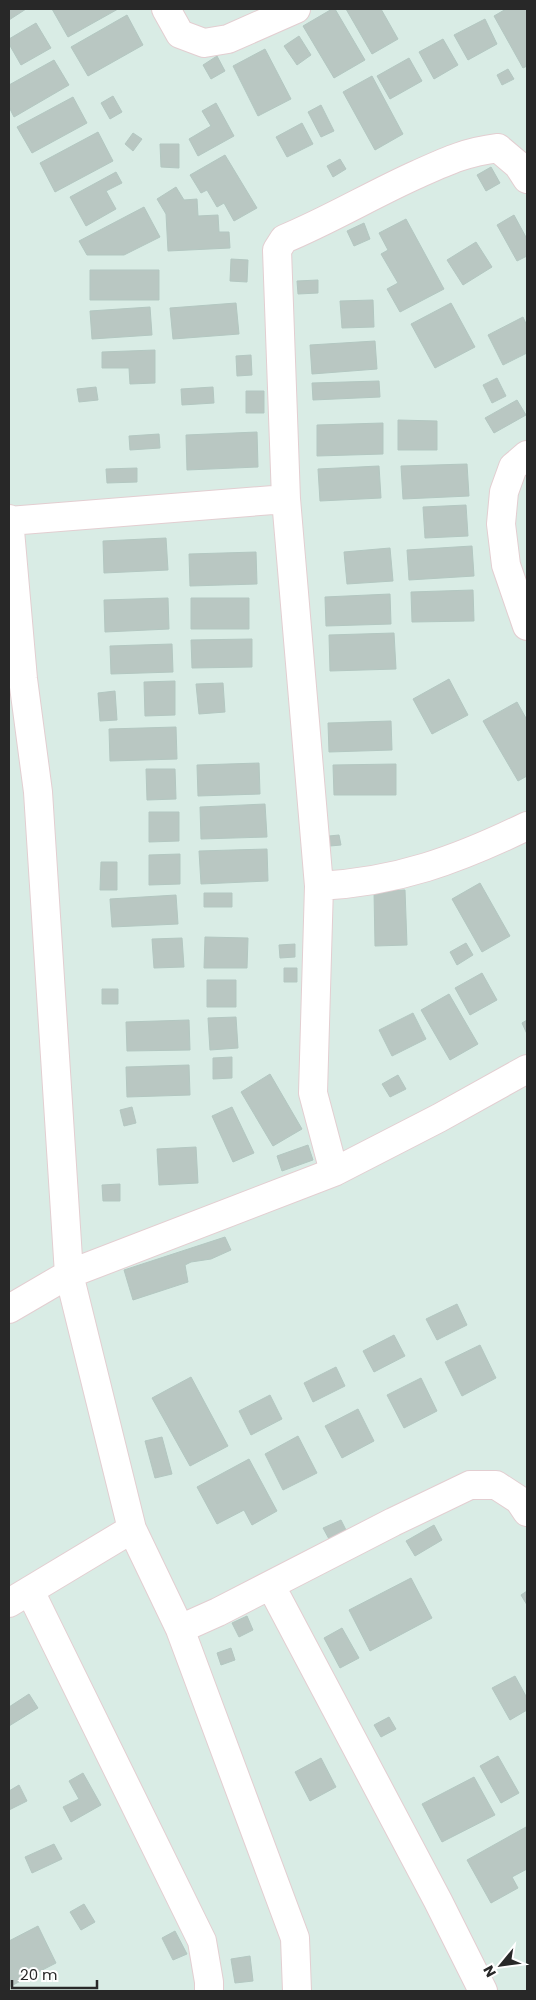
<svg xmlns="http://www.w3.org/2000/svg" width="536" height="2000" font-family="Poppins,sans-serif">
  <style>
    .building { fill: #b9c7c2; stroke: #b3c7c1 }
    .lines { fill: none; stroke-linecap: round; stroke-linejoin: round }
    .minor-casing { stroke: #e3ced1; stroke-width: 30 }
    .minor { stroke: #fff; stroke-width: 28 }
  </style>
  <rect width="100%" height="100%" fill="#d9ece5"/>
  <path class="building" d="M9,9h17l-17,11z
    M52,9h66l-50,28z
    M332,9h3l30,51 -31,18 -31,-52z
    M346,9h35l17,30 -26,15z
    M506,9h21v57l-4,2 -29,-52z
    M127,15l16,30 -55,31 -17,-29z
    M485,19l12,25 -29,16 -14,-25z
    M36,23l15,25 -30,17 -12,-21v-5z
    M299,36l12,19 -14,10 -13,-19z
    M443,39l15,26 -24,14 -15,-27z
    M265,49l26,50 -33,17 -25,-50z
    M217,56l8,15 -14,8 -8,-14z
    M409,58l13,23 -32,18 -13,-23z
    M54,60l15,25 -55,32 -5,-10v-22z
    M508,69l6,10 -12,6 -5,-10z
    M372,76l31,58 -28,16 -32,-58z
    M113,96l9,16 -12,7 -9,-16z
    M73,97l14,26 -55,30 -15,-26z
    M216,103l18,33 -36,20 -9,-17 22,-13 -9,-15z
    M321,105l13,26 -13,6 -13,-25z
    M302,123l11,21 -26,13 -11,-20z
    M98,132l15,29 -58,31 -15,-29z
    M133,133l9,6 -9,12 -8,-7z
    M160,144h19v24l-18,-1z
    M225,155l32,53 -23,13 -10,-18 -7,4 -10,-17 -6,3 -11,-18z
    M340,159l6,10 -13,8 -6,-11z
    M491,167l9,16 -14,8 -9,-16z
    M116,172l6,11 -16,8 10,18 -30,17 -16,-29z
    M176,187l8,13 13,-1 1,17 20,-1 1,17h10l1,16 -62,3 -2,-37 -9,-15z
    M144,207l16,30 -36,18h-37l-8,-14z
    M514,215l13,24v17l-10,5 -20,-36z
    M406,219l38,70 -44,23 -13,-23 11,-6 -17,-29 7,-4 -9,-17z
    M364,223l6,16 -16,7 -7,-15z
    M476,242l16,25 -29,18 -16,-25z
    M231,259l17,1 -1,22 -17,-1z
    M90,270h69v30h-69z
    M318,280v13l-20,1 -1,-13z
    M373,300l1,27 -32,1 -2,-27z
    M236,303l3,31 -66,5 -3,-31z
    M451,303l24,44 -40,21 -24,-44z
    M150,307l2,28 -60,4 -2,-28z
    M523,317l4,9v27l-24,12 -15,-30z
    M375,341l2,28 -65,5 -2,-29z
    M155,350v33l-25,1 -1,-16h-27v-16z
    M251,355l1,20 -15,1 -1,-20z
    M497,378l9,18 -14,7 -9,-18z
    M379,381l1,16 -67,3 -1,-17z
    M96,387l2,13 -19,2 -2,-13z
    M213,387l1,16 -32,2 -1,-16z
    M246,391h18v22h-18z
    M517,400l9,15 -32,18 -9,-15z
    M398,420l39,1v29h-39z
    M383,423v31l-66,2v-31z
    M257,432l1,35 -71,3 -1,-35z
    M159,434l1,14 -30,2 -1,-14z
    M467,464l2,32 -66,3 -2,-33z
    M379,466l2,32 -61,3 -2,-32z
    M137,468v14l-30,1 -1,-14z
    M466,505l2,31 -43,2 -2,-31z
    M166,538l2,32 -64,3 -1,-32z
    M472,546l2,30 -65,4 -2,-30z
    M390,548l3,33 -46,3 -3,-32z
    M256,552l1,32 -67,2 -1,-32z
    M473,590l1,31 -62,1 -1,-30z
    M390,594l1,30 -65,2 -1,-29z
    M168,598l1,31 -64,3 -1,-32z
    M191,598h58v31h-58z
    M394,633l2,36 -66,2 -1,-36z
    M252,639v28l-60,1 -1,-28z
    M172,644l1,28 -62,2 -1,-28z
    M449,679l19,36 -36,19 -19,-35z
    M175,681v34l-30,1 -1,-34z
    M223,683l2,29 -26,2 -3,-30z
    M115,691l2,29 -17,1 -2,-28z
    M517,702l10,18v56l-9,5 -35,-60z
    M391,721l1,29 -63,2 -1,-29z
    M176,727l1,32 -67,2 -1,-32z
    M259,763l1,31 -62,2 -1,-31z
    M396,764v31h-62l-1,-30z
    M146,769h29l1,30 -29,1z
    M265,804l2,33 -66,2 -1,-32z
    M149,812h30v29l-30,1z
    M339,835l2,10 -11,1 -1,-10z
    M267,849l1,32 -67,3 -2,-33z
    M180,854v30l-31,1v-30z
    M101,862h16v28h-17z
    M480,883l30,53 -28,16 -30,-53z
    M405,890l2,55 -32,1 -1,-55z
    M204,893h28v14h-28z
    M176,895l2,29 -66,3 -2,-28z
    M205,937l43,1 -1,30h-43z
    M182,938l2,29 -30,1 -2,-29z
    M466,943l7,12 -16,10 -7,-13z
    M295,944v13l-15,1 -1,-13z
    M284,968h13v14h-13z
    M482,973l15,27 -27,15 -15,-27z
    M207,980h29v27h-29z
    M102,989h16v15h-16z
    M449,994l29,50 -28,16 -29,-50z
    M413,1013l13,26 -34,17 -13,-26z
    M236,1017l2,31 -28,2 -2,-32z
    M189,1020l1,30 -63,1 -1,-29z
    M527,1020v14l-5,-11z
    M232,1057v21l-19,1v-21z
    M189,1065l1,30 -63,2 -1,-30z
    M270,1074l32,55 -29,17 -32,-54z
    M398,1075l8,14 -16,8 -8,-13z
    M132,1107l4,16 -12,3 -4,-16z
    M232,1107l22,46 -21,9 -21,-46z
    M308,1145l5,15 -31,11 -5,-15z
    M196,1147l2,36 -39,2 -2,-36z
    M120,1184v17h-17l-1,-16z
    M225,1237l6,13 -20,9 -20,3 -6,3 3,17 -55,18 -9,-30z
    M457,1304l10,21 -30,15 -11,-21z
    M394,1335l11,21 -31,16 -11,-21z
    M480,1345l16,33 -34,18 -17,-34z
    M336,1367l9,19 -32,16 -9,-19z
    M191,1377l37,69 -38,20 -38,-68z
    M421,1378l16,33 -33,17 -17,-33z
    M270,1395l12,24 -31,16 -12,-24z
    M358,1409l16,32 -32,17 -17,-32z
    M298,1436l19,37 -34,17 -18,-36z
    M162,1437l10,37 -17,4 -10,-37z
    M249,1459l28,52 -25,14 -8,-15 -27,14 -20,-37z
    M341,1520l5,10 -17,9 -6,-11z
    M434,1525l8,15 -27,16 -9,-15z
    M411,1578l21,40 -62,33 -21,-41z
    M527,1591v14l-6,-10z
    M247,1616l6,14 -14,7 -7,-14z
    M342,1628l17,30 -19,10 -16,-30z
    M231,1648l4,12 -14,5 -4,-12z
    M515,1676l12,22v12l-17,10 -18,-32z
    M29,1694l9,14 -29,18v-19z
    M389,1717l7,12 -15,8 -7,-12z
    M498,1756l21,37 -18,10 -21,-37z
    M321,1758l15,29 -26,14 -15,-29z
    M83,1773l18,32 -30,17 -8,-15 16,-8 -10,-18z
    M474,1777l21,38 -53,27 -20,-38z
    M19,1785l8,16 -18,9v-19z
    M526,1827l1,42 -15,8 6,11 -27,15 -24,-43z
    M54,1844l8,15 -30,14 -7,-16z
    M84,1904l11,18 -14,8 -11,-18z
    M38,1926l18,37 -47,24v-46z
    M175,1931l12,23 -14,6 -11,-22z
    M250,1956l3,25 -18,2 -4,-24z"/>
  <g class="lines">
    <defs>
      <path id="minor" d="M166,9l14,25 24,9 24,-4 68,-30
        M527,455l-14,12 -9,25 -3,32 5,41 21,61
        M9,519l14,160 15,113 31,482 63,255 48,100 115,309 2,53
        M9,521l277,-22
        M319,886c78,-4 138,-26 208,-60
        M334,1172l-21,-79 6,-207 -33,-387 -9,-249 7,-11c46,-19 89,-45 134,-65 29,-13 48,-22 80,-26l20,17 9,14
        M9,1309l60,-35 265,-102 105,-54 88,-49
        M271,1586l167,315 45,90
        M30,1591l172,350 7,41v9
        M9,1603l123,-74
        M180,1629l38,-17 175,-90 77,-37h26l23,15 8,12"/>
    </defs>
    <use href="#minor" class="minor-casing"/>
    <use href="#minor" class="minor"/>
  </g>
  <rect width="536" height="2000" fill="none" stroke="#282828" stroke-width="20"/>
  <g transform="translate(501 1965) rotate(241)" stroke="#ffffff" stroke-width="4" paint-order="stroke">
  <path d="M0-4L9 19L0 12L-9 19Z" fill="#282828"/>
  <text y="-8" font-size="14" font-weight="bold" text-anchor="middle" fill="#282828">N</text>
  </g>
  <path d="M12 1980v8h85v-8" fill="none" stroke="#282828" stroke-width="2.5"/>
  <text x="20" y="1980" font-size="15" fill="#282828" stroke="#ffffff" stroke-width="4" paint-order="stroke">20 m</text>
</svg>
